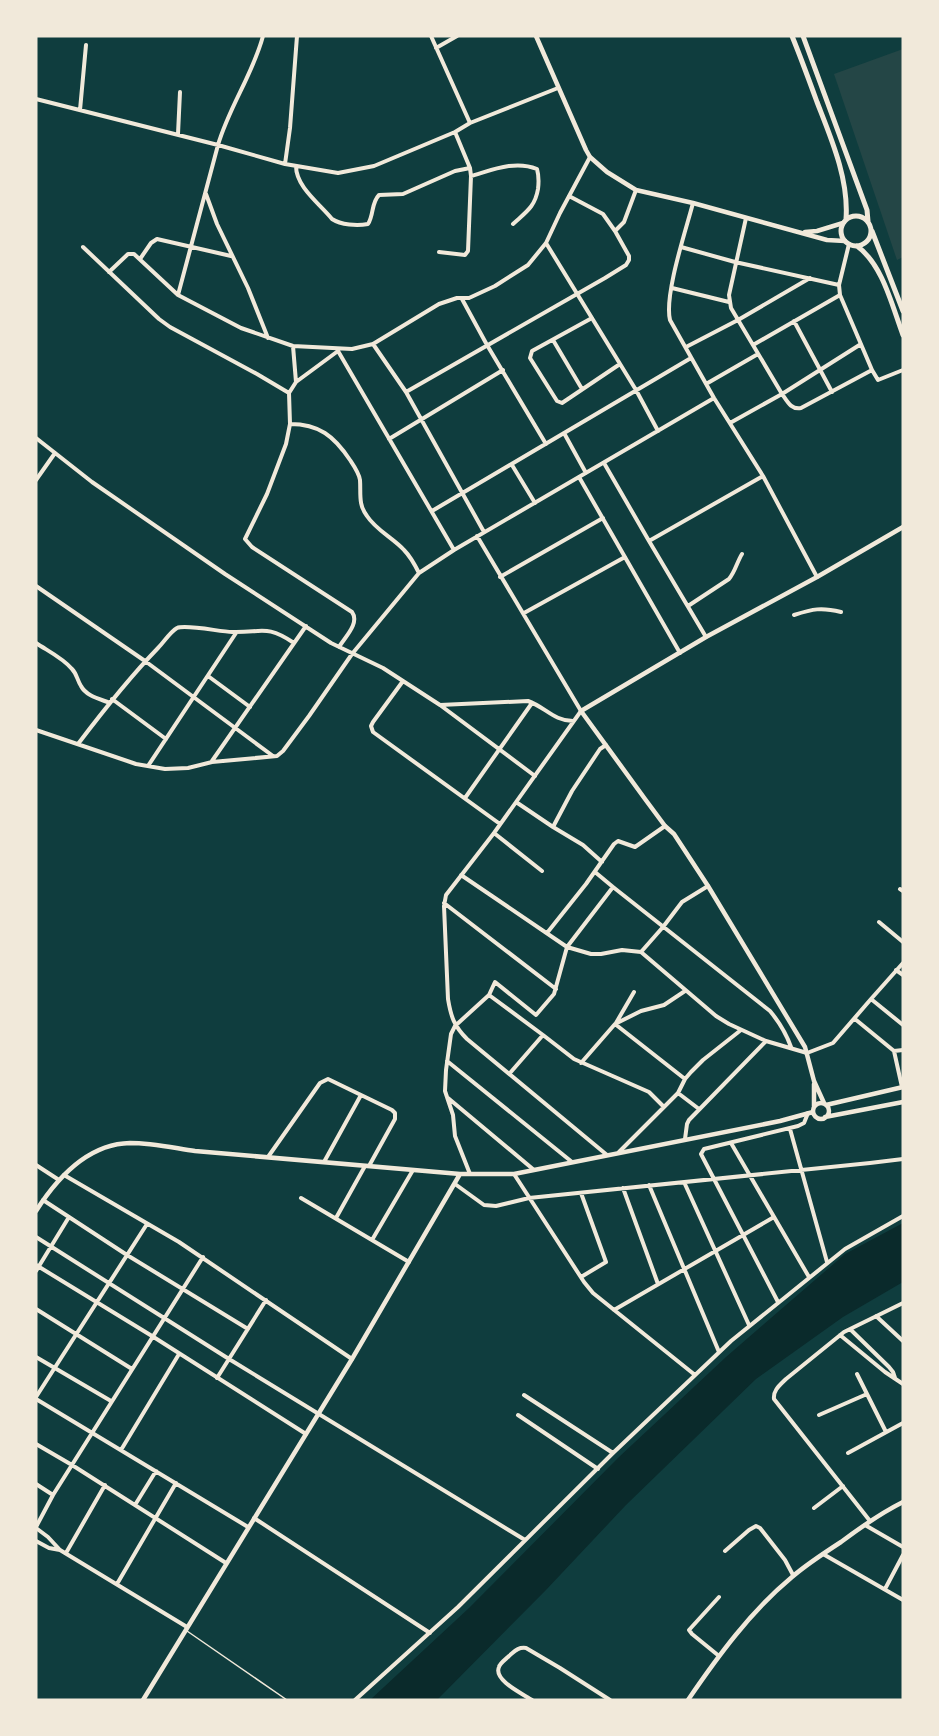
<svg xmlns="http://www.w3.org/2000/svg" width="939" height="1736" font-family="'Alegreya Sans',sans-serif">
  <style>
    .green { fill: #244646 }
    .water { fill: #0a2a2b }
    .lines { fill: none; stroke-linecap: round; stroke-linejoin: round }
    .service { stroke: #f1e9da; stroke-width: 1.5 }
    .minor { stroke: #f1e9da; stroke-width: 4 }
    .tertiary { stroke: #f1e9da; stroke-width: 4.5 }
    .secondary { stroke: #f1e9da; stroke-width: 5 }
  </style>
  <rect width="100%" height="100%" fill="#0f3d3e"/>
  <path class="green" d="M903,49v208l-6,3 -63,-186z"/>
  <path class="water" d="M903,1223v59l-60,35 -87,62 -130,126 -80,85 -109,110h-67l99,-92 150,-151 107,-100 119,-103z"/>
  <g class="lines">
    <path class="service" d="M187,1631l100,69"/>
    <path class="minor" d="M263,36c-10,38 -34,71 -45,109l67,19 53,9 36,-7 81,-34 15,-9 88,-35
      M431,36l39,87
      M436,48l21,-12
      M36,99l182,46 -40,150
      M80,110l6,-65
      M178,134l2,-42
      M285,164l5,-36 7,-92
      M296,166c0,21 24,38 36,53 9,6 25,7 36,5 6,-9 3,-21 11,-29l24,-1 52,-23 15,-3
      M471,176c21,-6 44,-16 66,-7 2,7 2,12 1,20 -3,18 -12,23 -25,35
      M206,194l11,30 31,64 20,50
      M569,196l34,18 12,17 9,-9 12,-32
      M693,203c-7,27 -29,92 -23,117l44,78 49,78 54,101
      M746,218l-17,77 2,13 51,86c5,7 9,16 19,14l71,-38 -32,-75 -1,-10 10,-41
      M546,243l90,147 22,41
      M83,247l76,72 11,8 87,47 32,19
      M681,247l54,15 104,23
      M439,252l26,3 3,-4 3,-75 -1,-8 -15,-36
      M140,259l11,-16 6,-4 74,17
      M109,272l19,-18h6l44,41 63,33 52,18 59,3 21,-5 66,-40 18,-6h12l26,-12 33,-21 18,-22 14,-30 30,-56
      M672,288l57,14
      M462,299l25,46 59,99
      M592,318l-60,33 -2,7 27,43 5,2 58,-39
      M794,321l38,71
      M553,340l29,49
      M373,344l33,48 78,140
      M753,345l87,-50
      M293,346l3,36
      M686,347l52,-27 72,-42
      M338,351l-42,31 -7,11 1,31 -4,20 -19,50 -22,45 7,8 100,65c8,11 -7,25 -13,35
      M338,351l116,199
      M872,370l6,10 25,-10
      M706,384l52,-30
      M406,392l199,-114 21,-13 3,-5v-4l-14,-25
      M730,423l52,-29 79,-50
      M290,424c29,0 44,12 60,36 4,6 9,13 10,20 1,14 -2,24 7,36 9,14 26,22 37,34 7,7 11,15 15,23
      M564,433l22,40
      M36,438l56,44 133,92 106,69 52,25 57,37 88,-4c17,6 26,20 45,20
      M389,439l114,-69
      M604,463l45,78 57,96
      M512,465l23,38
      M579,477l101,176
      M36,480l19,-27
      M432,511l259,-153
      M477,536l104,175 -87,122 -48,62 -2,11 4,93c3,18 6,27 19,40l140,116
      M649,541l114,-65
      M500,577l103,-59
      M36,586l109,75 128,95
      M688,606l41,-27c6,-7 8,-17 13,-25
      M524,613l101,-56
      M794,615c19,-6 27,-8 47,-3
      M36,643c12,8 27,15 36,26 5,5 5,11 9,17 5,10 19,13 29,17
      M208,676l42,31
      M403,681l-30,41 -2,4 2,6 127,92
      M112,699l54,40
      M440,705l95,71
      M36,730l100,34 29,5 23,-1 24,-6 65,-6 6,-5 26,-35 43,-62 67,-81 35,-23 260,-152
      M78,744c25,-33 51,-66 80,-96 6,-6 12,-16 19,-20 9,-4 44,4 55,4 30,1 34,-8 62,11
      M212,761l94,-135
      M148,766l88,-133
      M465,798l67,-95
      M516,802l37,25
      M494,833l48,38
      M602,862l-19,-17 -30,-18 19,-36 28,-42 6,-4
      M595,872l18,15
      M461,875l106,72 24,7h10l21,-4 19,2 75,64 13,8 37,17 41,12 26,-10 38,-44
      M900,889l3,2
      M444,903l112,86
      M879,922l24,20
      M547,933l39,-49 28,-40 4,-3 17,6 30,-21
      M641,952l22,-25 19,-25 26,-16
      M903,963l-32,36 32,26
      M896,970l7,5
      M855,1019l39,32 8,36
      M616,1023l18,-31
      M615,1024l26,-13 23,-6 21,-14
      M543,1035l31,24 75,33 15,15 -45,45
      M894,1051l9,-1
      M447,1061l125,101
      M581,1063l34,-39 70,55
      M510,1073l33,-38 -54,-40 6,-13 41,33 18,-21 13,-47 46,-60 157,124c10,12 16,22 21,36
      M678,1093l21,16
      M448,1098l86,72
      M664,1107l14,-14 7,-14 6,-7 12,-12 38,-30
      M790,1129l37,133
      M685,1139l2,-15 2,-4 77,-79
      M731,1143l78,134
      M268,1157l52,-74 8,-4 64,31 3,3v6l-26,47
      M324,1162l37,-67
      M36,1165l23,15
      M470,1174l-15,-38 -2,-21 -8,-24 1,-21 5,-36 4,-8 34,-31
      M514,1174l70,108 9,11 102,82
      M64,1175l115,67 173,117
      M684,1182l65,143
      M455,1184l29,21 12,1 33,-8 341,-35 33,-4
      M649,1185l70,167
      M623,1188l35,96
      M581,1193l25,69 -25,15
      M301,1198l108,64
      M43,1200l84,55 121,74
      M336,1218l29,-52
      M36,1237l193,122 296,181
      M372,1240l41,-70
      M36,1265l116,71 154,98
      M36,1271l33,-54
      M778,1302l-77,-148 3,-5 94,-23 6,-3 4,-10
      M36,1309l96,60
      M614,1310l160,-93
      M876,1316l27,25
      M850,1329l39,38 4,5 2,6
      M840,1335l45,37 18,12
      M36,1357l75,44
      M857,1374l29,58
      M217,1378l49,-78
      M524,1395l89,58
      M36,1397l111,-173
      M36,1399l212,128
      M518,1415l80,54
      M819,1415l48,-21
      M36,1444l36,21 154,98
      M121,1450l58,-96
      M848,1453l55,-30
      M36,1484l17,11
      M135,1505l21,-34
      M814,1508l29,-22
      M254,1518l176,115
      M870,1521l-96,-122c-1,-9 6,-14 12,-20l58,-47 59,-29
      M865,1525l38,22
      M36,1527l17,-32 150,-238
      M36,1528l12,9 12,13 127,77
      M36,1541l13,7 11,2
      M725,1551l24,-21 7,-4 4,2 25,32 8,15
      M66,1553l39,-68
      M823,1554l80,46
      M117,1584l59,-101
      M885,1589l18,-34
      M719,1656l-27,-22 -3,-4 30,-33
      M355,1700l103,-93 155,-154 118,-112 114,-92 58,-33
      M532,1700c-9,-6 -39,-20 -33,-33 1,-4 7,-8 10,-11 6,-5 9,-9 17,-8l34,20 50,32"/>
    <path class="tertiary" d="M536,36l50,114 4,7 17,15 29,18 57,13 134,37 18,1
      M805,232l12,-1 26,-8
      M814,1084v22
      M824,1103l-10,-22 -9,-34 -97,-161 -34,-52 -9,-8 -20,-27 -64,-88 125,-74 111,-60 86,-50
      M813 1111a8 8 0 1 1 16 0a8 8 0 1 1-16 0Z
      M826,1105l77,-18
      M825,1117l78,-15
      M36,1211c21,-33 51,-67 94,-68 22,0 44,5 65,8l265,23h54l266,-53 33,-9
      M143,1700l209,-341 108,-185
      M688,1700c30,-44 63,-89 104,-123 15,-13 32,-24 49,-35 20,-15 40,-29 62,-40"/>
    <path class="secondary" d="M792,36c9,22 17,44 25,66 14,36 32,77 29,117
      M803,36l64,174 1,11
      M841 231a15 15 0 1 1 30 0a15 15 0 1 1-30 0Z
      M872,231l31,80
      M857,246c26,19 35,60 46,89"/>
  </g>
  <rect width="939" height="1736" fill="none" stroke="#f1e9da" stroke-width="75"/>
</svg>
